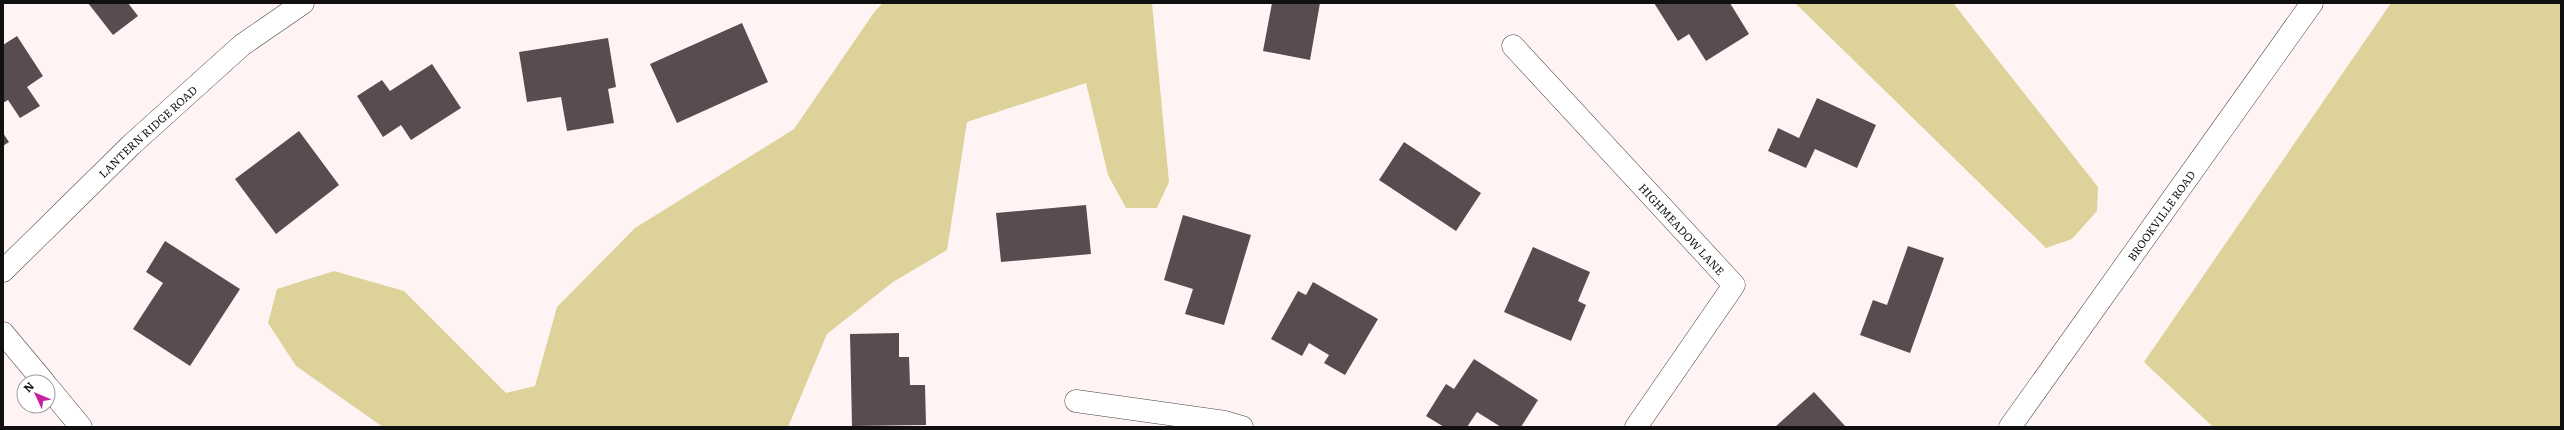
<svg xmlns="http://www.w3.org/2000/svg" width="2564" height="430" font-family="Literata,serif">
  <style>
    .forest { fill: #ddd299 }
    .building { fill: #594c50 }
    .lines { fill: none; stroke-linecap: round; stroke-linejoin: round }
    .minor-casing { stroke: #434343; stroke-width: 23 }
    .minor { stroke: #fff; stroke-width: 22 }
    .labels { text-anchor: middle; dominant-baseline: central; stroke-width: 4; stroke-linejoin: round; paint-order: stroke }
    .street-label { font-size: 11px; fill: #101010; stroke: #fff }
  </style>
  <rect width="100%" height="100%" fill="#fff4f3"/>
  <path class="forest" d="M883,3h269l17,179 -12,26h-31l-18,-33 -22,-92 -119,39 -20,128 -54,32 -66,52 -39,93h-405l-87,-61 -28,-43 9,-34 57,-18 70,20 102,102 29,-7 22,-79 78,-79 159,-99 81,-118z
    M1795,3h158l145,184 -1,24 -25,28 -26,9z
    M2391,3h170v424h-348l-69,-65z"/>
  <path class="building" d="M88,3h40l10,13 -25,19z
    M1272,3h48l-10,57 -47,-9z
    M1654,3h76l19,31 -43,27 -17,-27 -11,7z
    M742,23l26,59 -91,41 -27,-59z
    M17,36l26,40 -16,11 13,19 -20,12 -12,-18 -5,3v-58z
    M608,38l8,49 -8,2 6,34 -47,8 -6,-34 -34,5 -8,-50z
    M432,64l29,44 -50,32 -10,-15 -18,12 -26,-41 25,-16 8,11z
    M1817,98l59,27 -19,43 -42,-19 -9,19 -38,-17 10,-23 21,10z
    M299,131l40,54 -63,49 -41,-55z
    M3,133l6,9 -6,4z
    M1404,142l77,51 -25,38 -77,-51z
    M1086,205l5,49 -90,8 -5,-49z
    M1183,215l68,20 -27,90 -39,-11 8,-25 -29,-9z
    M165,241l75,48 -50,77 -57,-37 30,-46 -17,-11z
    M1908,246l36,12 -34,95 -50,-18 13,-35 14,5z
    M1533,247l57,25 -12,29 8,4 -15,36 -67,-29z
    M1313,282l65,37 -33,56 -21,-12 5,-8 -20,-12 -7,13 -31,-17 27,-48 8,4z
    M899,333v24h10l1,28h15l1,40 -74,1 -2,-92z
    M1474,359l64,41 -17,27h-20l-24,-15 -10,15h-23l-18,-11 20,-32 8,5z
    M1814,392l32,35h-71z"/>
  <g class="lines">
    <defs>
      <g id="minor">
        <path id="s1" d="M1513,46l221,239 -98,142"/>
        <path id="s2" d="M3,271l128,-126 111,-100 61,-42"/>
        <path d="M3,333l41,49"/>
        <path d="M48,387l33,40"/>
        <path d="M1076,401l149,21 17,5"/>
        <path id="s3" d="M2010,427l302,-424"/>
      </g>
    </defs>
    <use href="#minor" class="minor-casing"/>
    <use href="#minor" class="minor"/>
  </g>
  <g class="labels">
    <g class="street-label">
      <text stroke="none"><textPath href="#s2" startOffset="201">LANTERN RIDGE ROAD</textPath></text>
      <text stroke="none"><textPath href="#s3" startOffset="260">BROOKVILLE ROAD</textPath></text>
      <text stroke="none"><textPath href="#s1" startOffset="249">HIGHMEADOW LANE</textPath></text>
    </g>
  </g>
  <rect width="2564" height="430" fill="none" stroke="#101010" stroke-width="8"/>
  <g transform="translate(36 394) rotate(314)"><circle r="19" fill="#ffffff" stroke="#9f9f9f"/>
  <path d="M0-3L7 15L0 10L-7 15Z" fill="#c6229f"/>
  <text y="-6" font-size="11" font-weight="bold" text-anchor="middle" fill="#101010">N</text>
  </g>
</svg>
